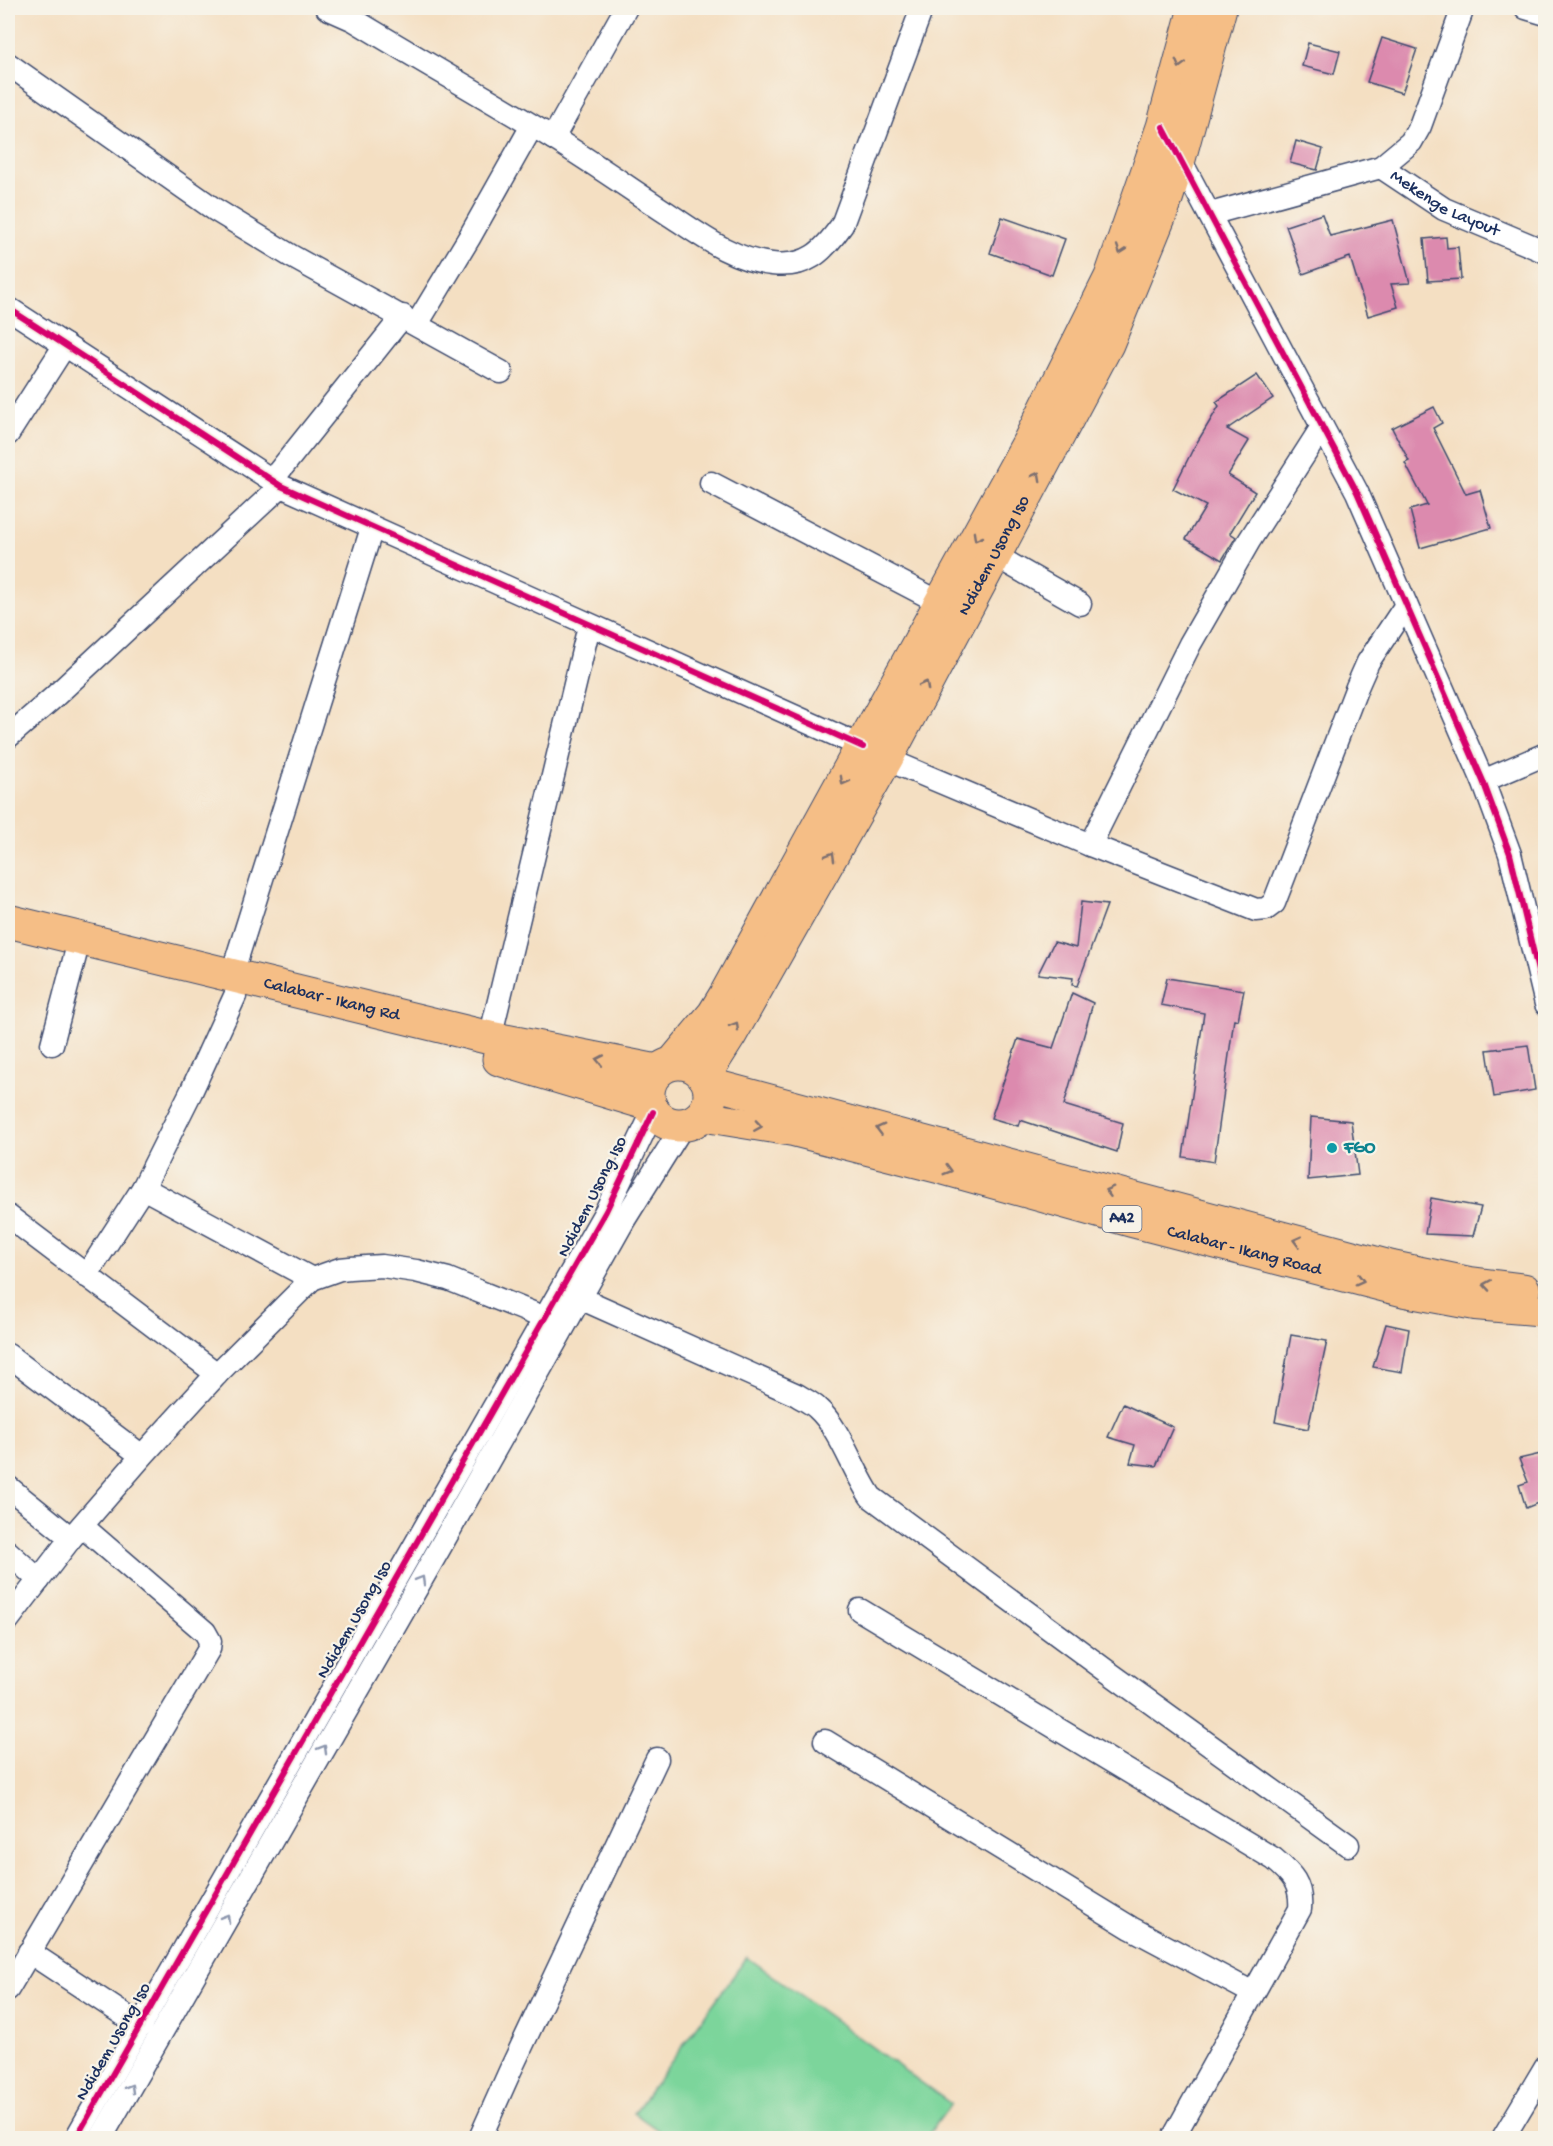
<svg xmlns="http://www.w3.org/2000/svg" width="1553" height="2146" font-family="'Gochi Hand',sans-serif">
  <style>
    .green { fill: #7bd59b; stroke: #4b827c; stroke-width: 1.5 }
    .building { fill: #dc8aae }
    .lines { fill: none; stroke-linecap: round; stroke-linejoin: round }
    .minor-casing { stroke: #3c496d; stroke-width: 25 }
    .major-casing { stroke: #3c496d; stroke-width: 32 }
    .highway-casing { stroke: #3c496d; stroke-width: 35 }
    .minor { stroke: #fff; stroke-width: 22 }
    .major { stroke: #f5be86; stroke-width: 30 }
    .highway { stroke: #f5be86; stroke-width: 33 }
    .cycleway-casing { stroke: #f7f3e8; stroke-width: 10 }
    .cycleway { stroke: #d6006c; stroke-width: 6 }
    .oneway { stroke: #7d6f70 }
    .oneway2 { stroke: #8d97ae }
    .culture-dot { fill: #0f9aa8; stroke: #f7f3e8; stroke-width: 2 }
    .labels { text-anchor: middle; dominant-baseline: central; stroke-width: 4.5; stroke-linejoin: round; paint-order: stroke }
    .shield { fill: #f7f3e8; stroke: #5d6a87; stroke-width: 1.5 }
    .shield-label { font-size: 16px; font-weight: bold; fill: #1b2f5e }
    .street-label { font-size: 18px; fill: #1b2f5e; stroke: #f7f3e8 }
    .culture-label { font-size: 18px; font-weight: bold; fill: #0d838f; stroke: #f7f3e8; text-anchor: start }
  </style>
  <rect width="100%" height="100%" fill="#f7f3e8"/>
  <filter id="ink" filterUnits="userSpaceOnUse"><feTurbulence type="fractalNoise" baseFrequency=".0167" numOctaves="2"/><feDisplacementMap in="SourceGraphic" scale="12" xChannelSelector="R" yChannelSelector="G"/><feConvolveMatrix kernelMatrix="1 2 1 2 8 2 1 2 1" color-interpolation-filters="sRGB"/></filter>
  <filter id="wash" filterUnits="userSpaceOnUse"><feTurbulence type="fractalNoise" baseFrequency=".008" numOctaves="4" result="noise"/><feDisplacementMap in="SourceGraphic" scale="24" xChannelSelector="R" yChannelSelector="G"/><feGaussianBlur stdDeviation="1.35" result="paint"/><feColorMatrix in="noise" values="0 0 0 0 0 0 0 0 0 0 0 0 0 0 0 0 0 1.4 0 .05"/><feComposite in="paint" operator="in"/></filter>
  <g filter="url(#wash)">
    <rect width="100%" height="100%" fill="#f4dfc2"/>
    <path class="green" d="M747,1957l204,147 -25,34h-257l-35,-25z"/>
    <g id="blocks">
      <path class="building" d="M1382,38l35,11 -15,44 -35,-11z
        M1308,43l32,8 -6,23 -32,-8z
        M1296,141l27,8 -6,21 -27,-7z
        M1322,214l8,22 63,-16 17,63 -19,1 7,23 -30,9 -18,-59 -47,17 -17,-48z
        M1002,217l63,22 -13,36 -62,-22z
        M1446,237l1,11 11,-1 3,32 -33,2 -4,-42z
        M1257,375l16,23 -46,31 22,12 -21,34 27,17 -25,41 6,4 -14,23 -36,-21 20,-33 -33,-17 20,-40 26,-43 -3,-4z
        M1434,407l8,16 -9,5 33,66 14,-4 11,38 -71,20 -10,-38 17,-5 -22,-42 4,-2 -17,-33z
        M1081,902l26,3 -30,81 -5,-1 1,-7 -35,-4 16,-32 22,6z
        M1167,978l77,12 -6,30 -4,-1 -20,143 -31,-5 21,-144 -43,-8z
        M1072,993l21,10 -29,102 59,18 -6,29 -97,-32 -2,6 -27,-8 27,-79 35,9z
        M1528,1045l7,45 -41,7 -7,-47z
        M1311,1117l40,4 7,54 -50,5z
        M1431,1198l50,9 -8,29 -48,-2z
        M1386,1324l23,5 -7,43 -29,-5z
        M1291,1335l36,6 -19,88 -33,-7z
        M1123,1404l50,23 -17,39 -26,-3 5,-18 -27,-8z
        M1545,1453v47l-19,8 -7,-23 9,-3 -9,-23z"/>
    </g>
  </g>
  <g filter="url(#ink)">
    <use href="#blocks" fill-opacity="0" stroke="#3c496d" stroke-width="1.5"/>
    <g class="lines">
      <defs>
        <g id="minor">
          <path d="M327,8l27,12c66,40 133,78 199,118 39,24 76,50 114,75 32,21 65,47 105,51 35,4 51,-12 70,-39l80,-217"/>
          <path d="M1526,8l20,6"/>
          <path d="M8,64l206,145 77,47 210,116"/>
          <path d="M553,138l73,-130"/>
          <path d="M1176,152l181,340 126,289 27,73 36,150"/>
          <path id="s1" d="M1381,167l63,42 102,43"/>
          <path d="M1210,214l171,-47 30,-25 9,-16 43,-118"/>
          <path d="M8,308l273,178 582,261"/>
          <path d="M417,324l52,-86 63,-112"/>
          <path d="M8,434l57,-89"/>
          <path d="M272,480l131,-164"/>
          <path d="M711,483l230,120"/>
          <path d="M994,555l86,49"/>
          <path d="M8,737l45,-39 228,-212"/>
          <path d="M886,759l204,86 166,65 10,-1 8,-6 83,-216 11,-25 38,-57"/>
          <path d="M1483,781l63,-27"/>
          <path d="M1090,845l100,-201 59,-103 73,-114"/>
          <path d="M232,974l140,-446"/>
          <path d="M490,1038l99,-412"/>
          <path d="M52,1044l23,-88"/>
          <path d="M143,1188l169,91"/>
          <path d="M8,1216l209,158"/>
          <path d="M86,1276l57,-88 48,-96 44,-96"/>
          <path d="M580,1298l217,97c6,4 15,8 20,13 23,20 36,63 54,89l233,172 244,176"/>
          <path d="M8,1355l134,101"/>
          <path d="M8,1487l63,51"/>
          <path d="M8,1552l31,28"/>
          <path d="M860,1610l414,249c18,15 28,25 26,50l-127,229"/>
          <path d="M8,1620l63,-82 71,-82 75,-82 95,-95 28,-10 10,-1 32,-2 34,5 32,8 97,39"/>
          <path d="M825,1741l306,187 122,65"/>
          <path d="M29,1952l112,74"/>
          <path d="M8,1989l201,-340 1,-8 -5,-9 -123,-106"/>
          <path d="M76,2138l530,-927 47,-99"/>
          <path d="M101,2138l338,-589 185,-329 60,-96"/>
          <path d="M480,2138l30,-67 147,-312"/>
          <path d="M1503,2138l43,-72"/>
        </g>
        <g id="major">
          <path d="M708,1083l684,183 77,16 56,7"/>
          <path id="s2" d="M700,1116l93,15 145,37 194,54 273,70 70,13 71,6"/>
        </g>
        <g id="highway">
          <path id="s3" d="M8,921l482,117 167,33"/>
          <path d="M499,1059l150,45"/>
          <path d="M673,1063l41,-49 11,-18 303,-552 83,-167 52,-150 32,-119"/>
          <circle cx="679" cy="1094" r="31"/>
          <path id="s4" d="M704,1076l26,-41 156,-276 221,-415 57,-139 15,-46 41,-151"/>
        </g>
      </defs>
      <use href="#minor" class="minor-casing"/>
      <use href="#major" class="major-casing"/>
      <use href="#highway" class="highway-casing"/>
      <use href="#minor" class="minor"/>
      <use href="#major" class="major"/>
      <use href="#highway" class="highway"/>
      <defs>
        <path id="cycleway" d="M1163,127l194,365 126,289 27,73 36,150
          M8,308l273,178 582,261
          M76,2138l530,-927 47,-99"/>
      </defs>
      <use href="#cycleway" class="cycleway-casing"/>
      <use href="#cycleway" class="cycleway"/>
    </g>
    <defs><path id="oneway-chevron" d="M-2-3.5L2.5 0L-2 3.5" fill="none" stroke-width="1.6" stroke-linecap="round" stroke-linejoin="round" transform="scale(1.5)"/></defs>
    <g class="oneway">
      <use href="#oneway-chevron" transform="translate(1180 64) rotate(105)"/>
      <use href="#oneway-chevron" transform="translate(1121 250) rotate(109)"/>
      <use href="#oneway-chevron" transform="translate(1037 476) rotate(-62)"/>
      <use href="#oneway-chevron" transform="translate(977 537) rotate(119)"/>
      <use href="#oneway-chevron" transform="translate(925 685) rotate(-62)"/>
      <use href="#oneway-chevron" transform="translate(844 781) rotate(119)"/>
      <use href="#oneway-chevron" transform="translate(831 856) rotate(-60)"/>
      <use href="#oneway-chevron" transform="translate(735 1026) rotate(-60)"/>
      <use href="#oneway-chevron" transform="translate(600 1060) rotate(-169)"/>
      <use href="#oneway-chevron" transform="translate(758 1126) rotate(9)"/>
      <use href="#oneway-chevron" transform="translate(880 1129) rotate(-165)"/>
      <use href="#oneway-chevron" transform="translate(948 1170) rotate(16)"/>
      <use href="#oneway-chevron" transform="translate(1109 1191) rotate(-165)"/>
      <use href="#oneway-chevron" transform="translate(1297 1241) rotate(-165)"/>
      <use href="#oneway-chevron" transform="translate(1360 1280) rotate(15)"/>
      <use href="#oneway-chevron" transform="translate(1487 1285) rotate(-171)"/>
    </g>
    <g class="oneway2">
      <use href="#oneway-chevron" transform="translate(421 1580) rotate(-60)"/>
      <use href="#oneway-chevron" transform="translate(323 1749) rotate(-60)"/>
      <use href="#oneway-chevron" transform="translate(226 1918) rotate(-60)"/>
      <use href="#oneway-chevron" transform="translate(130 2088) rotate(-60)"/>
    </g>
  </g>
  <circle class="culture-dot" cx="1332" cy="1148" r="6"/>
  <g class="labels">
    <rect class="shield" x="1102.5" y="1206" width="39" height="26" rx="4.5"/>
    <g class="shield-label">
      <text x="1122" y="1219">A42</text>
    </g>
    <g class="street-label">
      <text stroke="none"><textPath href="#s1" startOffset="74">Mekenge Layout</textPath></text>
      <text stroke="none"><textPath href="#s4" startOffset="596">Ndidem Usong Iso</textPath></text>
      <text stroke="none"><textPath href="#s3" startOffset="333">Calabar - Ikang Rd</textPath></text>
      <text transform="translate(593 1197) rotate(-63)">Ndidem Usong Iso</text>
      <text stroke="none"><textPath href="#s2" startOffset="561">Calabar - Ikang Road</textPath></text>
      <text transform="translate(355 1620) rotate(-60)">Ndidem Usong Iso</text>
      <text transform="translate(114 2042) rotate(-60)">Ndidem Usong Iso</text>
    </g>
    <g class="culture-label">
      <text x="1344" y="1148">FGO</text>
    </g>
  </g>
  <rect width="1553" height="2146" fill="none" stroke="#f7f3e8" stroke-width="30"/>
</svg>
